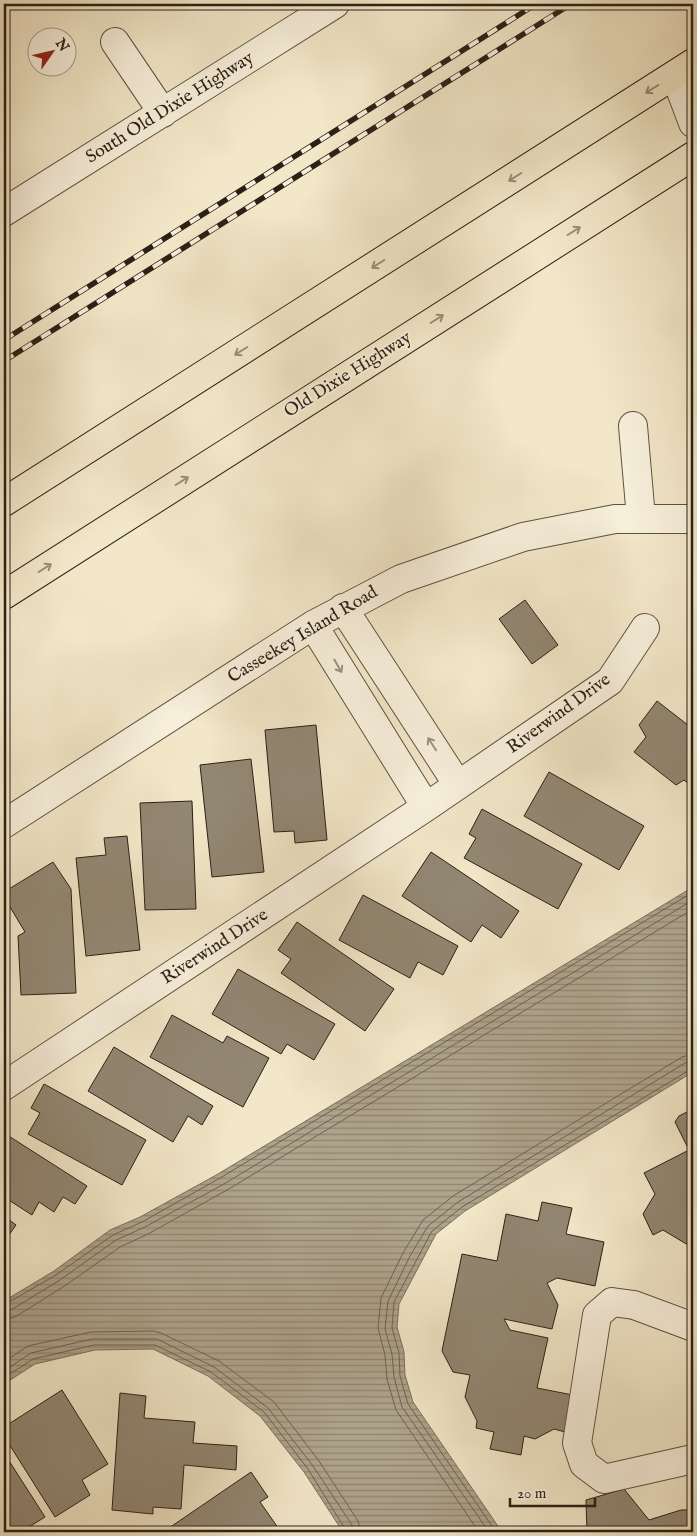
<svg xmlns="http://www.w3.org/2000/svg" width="697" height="1536" font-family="'IM FELL English',serif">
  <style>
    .water { fill: url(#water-rules); stroke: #7a6f5c }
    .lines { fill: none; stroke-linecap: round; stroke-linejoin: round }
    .shore { stroke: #6c6250; stroke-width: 1 }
    .building { fill: #928773; stroke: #2b2016 }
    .minor-casing { stroke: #5d5242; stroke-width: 30 }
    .major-casing { stroke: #2b2016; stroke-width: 30 }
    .minor { stroke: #f7efdb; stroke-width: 28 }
    .major { stroke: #f2e7c8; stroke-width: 28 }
    .rail-casing { stroke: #2b2016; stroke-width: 5.5 }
    .rail { stroke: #f7efdb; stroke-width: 4; stroke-dasharray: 11; stroke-linecap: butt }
    .oneway { stroke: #988d78 }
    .oneway2 { stroke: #9b9282 }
    .labels { text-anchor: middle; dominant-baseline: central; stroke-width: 4; stroke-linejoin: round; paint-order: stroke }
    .street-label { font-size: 18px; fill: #2b2016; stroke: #f7efdb }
  </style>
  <defs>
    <pattern id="water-rules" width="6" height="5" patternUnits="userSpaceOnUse" patternTransform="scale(1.25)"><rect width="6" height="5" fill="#aea38b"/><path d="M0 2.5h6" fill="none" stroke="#8e8471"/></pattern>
  </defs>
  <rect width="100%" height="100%" fill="#f2e7c8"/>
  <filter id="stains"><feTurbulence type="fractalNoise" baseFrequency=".004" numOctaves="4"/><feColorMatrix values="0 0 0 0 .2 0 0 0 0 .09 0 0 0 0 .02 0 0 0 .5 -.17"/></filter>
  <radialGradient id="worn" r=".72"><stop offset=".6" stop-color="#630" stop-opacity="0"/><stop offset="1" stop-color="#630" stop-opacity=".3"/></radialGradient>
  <path class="water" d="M693,887v185l-228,139 -29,23 -37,70 -2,23 7,25 1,23 8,27 89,130h-159l-39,-60 -44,-56 -52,-40 -55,-27 -58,1 -60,14 -31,20v-83l50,-30 56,-41 30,-13 78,-43z"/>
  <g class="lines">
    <path class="shore" d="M4,1305l52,-30 57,-40 29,-13 78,-44 473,-286
      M4,1311l7,-1 49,-30 56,-40 29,-13 79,-43 469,-284
      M4,1319l11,-2 48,-30 57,-40 28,-13 79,-44 466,-281
      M4,1362l24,-16 63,-14 62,-1 8,2 58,28 55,41 45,59 39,60 3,11
      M4,1371l27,-18 61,-14h65l57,28 54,41 45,58 39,59 1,7
      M4,1378l29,-19 61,-14h61l56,27 53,40 44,57 39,63
      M479,1532l-83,-122 -9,-31 -2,-24 -7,-27 3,-30 22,-45 20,-33 30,-24 229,-139 11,-3
      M489,1532l-87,-125 -8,-30 -2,-23 -7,-25 3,-28 22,-45 18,-30 30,-24 227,-139 8,-1
      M496,1532l-88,-128 -8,-28 -1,-23 -7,-25 2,-26 38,-71 30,-24 231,-139"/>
  </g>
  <path class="building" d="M525,600l33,45 -26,19 -33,-45z
    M657,701l36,28v59l-9,-8 -8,5 -42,-33 12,-15 -7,-12z
    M316,725l11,115 -32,3 -1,-12 -20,1 -9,-102z
    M251,759l13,113 -52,5 -12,-112z
    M549,772l95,54 -25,44 -95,-54z
    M192,801l4,108 -51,1 -5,-107z
    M482,809l100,55 -24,45 -94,-51 12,-20 -7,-4z
    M127,836l13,114 -54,6 -10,-98 30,-3 -2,-17z
    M431,852l88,59 -18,27 -19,-13 -11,17 -69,-46z
    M53,862l18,27 5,104 -55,2 -3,-59 7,-4 -21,-35v-5z
    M363,895l95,51 -15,29 -25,-13 -8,16 -71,-38z
    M297,922l97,67 -29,42 -84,-58 10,-14 -13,-9z
    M4,954l5,74h-5z
    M238,969l97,55 -21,36 -27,-16 -6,10 -69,-40z
    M172,1015l51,28 4,-7 42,22 -26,49 -93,-50z
    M114,1047l99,59 -11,19 -14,-9 -15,26 -85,-51z
    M44,1084l102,56 -24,45 -94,-51 12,-21 -9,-5z
    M693,1109v139l-30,-18 -10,5 -10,-21 12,-20 -11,-21 45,-23 -14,-28 4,-6z
    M4,1133l83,53 -12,18 -12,-7 -9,15 -15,-10 -7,13 -28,-18z
    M542,1202l30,6 -6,26 38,8 -9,44 -38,-8 -10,5 11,22 -6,24 -48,-10 6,11 38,8 -11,50 36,7 -8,37 -11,-3 -19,10 -11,-3 -3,19 -31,-6 4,-17 -18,-4 1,-7 -12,-24 5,-22 -17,-3 -11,-21 20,-97 35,7 9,-47 32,7z
    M4,1216l12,9 -12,17z
    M62,1390l46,74 -26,16 8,15 -35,22 -51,-81v-9z
    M120,1393l26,3 -2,22 51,4 -2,21 44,3 -1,24 -52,-5 -3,44 -28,-2v7l-41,-4z
    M4,1453l41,64 -21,13 1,2h-21z
    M251,1472l17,25 -8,5 21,30h-114l-1,-2z
    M624,1489l25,31 32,-10h12v22h-106l-1,-32z"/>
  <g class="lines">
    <defs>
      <path id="minor" d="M115,42l48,71
        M675,75l18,48
        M4,212l331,-208
        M633,426l8,92
        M343,608l115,177
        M313,625l113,182
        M4,824l309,-199 88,-46 122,-42 92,-18h78
        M4,1086l422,-279 184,-126 35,-53
        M693,1327l-59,-22 -22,-3 -15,13 -20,128 7,21 20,15 89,-20"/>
      <path id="major" d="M4,502l689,-439
        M4,595l689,-439"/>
    </defs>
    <use href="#minor" class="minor-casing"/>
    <use href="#major" class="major-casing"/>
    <use href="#minor" class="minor"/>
    <use href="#major" class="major"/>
    <defs>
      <path id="rail" d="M4,340l532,-336
        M4,361l567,-357"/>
    </defs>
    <use href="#rail" class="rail-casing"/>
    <use href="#rail" class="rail"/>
  </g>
  <defs><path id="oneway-shaft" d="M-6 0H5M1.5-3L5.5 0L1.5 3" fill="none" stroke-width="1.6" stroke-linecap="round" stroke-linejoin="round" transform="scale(1.25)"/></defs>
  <g class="oneway">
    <use href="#oneway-shaft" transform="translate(652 89) rotate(148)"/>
    <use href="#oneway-shaft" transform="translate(515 177) rotate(148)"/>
    <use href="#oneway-shaft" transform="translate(574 231) rotate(-32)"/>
    <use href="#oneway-shaft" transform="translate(378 264) rotate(148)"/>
    <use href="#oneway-shaft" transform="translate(437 319) rotate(-32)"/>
    <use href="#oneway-shaft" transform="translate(241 351) rotate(148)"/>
    <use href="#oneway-shaft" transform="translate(182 481) rotate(-32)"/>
    <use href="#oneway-shaft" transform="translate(45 568) rotate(-32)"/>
  </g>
  <g class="oneway2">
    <use href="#oneway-shaft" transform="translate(338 666) rotate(60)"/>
    <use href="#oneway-shaft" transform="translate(432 744) rotate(-123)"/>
  </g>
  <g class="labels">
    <g class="street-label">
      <text transform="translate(170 108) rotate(-32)">South Old Dixie Highway</text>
      <text transform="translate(348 375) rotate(-32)">Old Dixie Highway</text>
      <text transform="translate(303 635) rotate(-31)">Casseekey Island Road</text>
      <text transform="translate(559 714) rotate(-36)">Riverwind Drive</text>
      <text transform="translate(215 947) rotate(-33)">Riverwind Drive</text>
    </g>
  </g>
  <rect width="697" height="1536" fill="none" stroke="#f2e7c8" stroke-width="20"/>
  <rect x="5" y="5" width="687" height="1526" fill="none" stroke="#2b2016" stroke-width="2.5"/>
  <rect x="10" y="10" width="677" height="1516" fill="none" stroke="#2b2016"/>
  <g transform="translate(52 52) rotate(56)"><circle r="24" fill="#f7efdb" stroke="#a59c8c"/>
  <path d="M0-4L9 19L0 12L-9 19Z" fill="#8f2418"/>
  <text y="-8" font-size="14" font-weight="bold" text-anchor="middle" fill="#2b2016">N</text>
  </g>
  <path d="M510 1498v8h85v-8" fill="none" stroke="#2b2016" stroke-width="2.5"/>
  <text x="517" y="1498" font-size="15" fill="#2b2016" stroke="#f7efdb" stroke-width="4" paint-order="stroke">20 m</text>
  <rect width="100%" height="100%" filter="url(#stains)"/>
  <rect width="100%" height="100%" fill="url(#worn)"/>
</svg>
